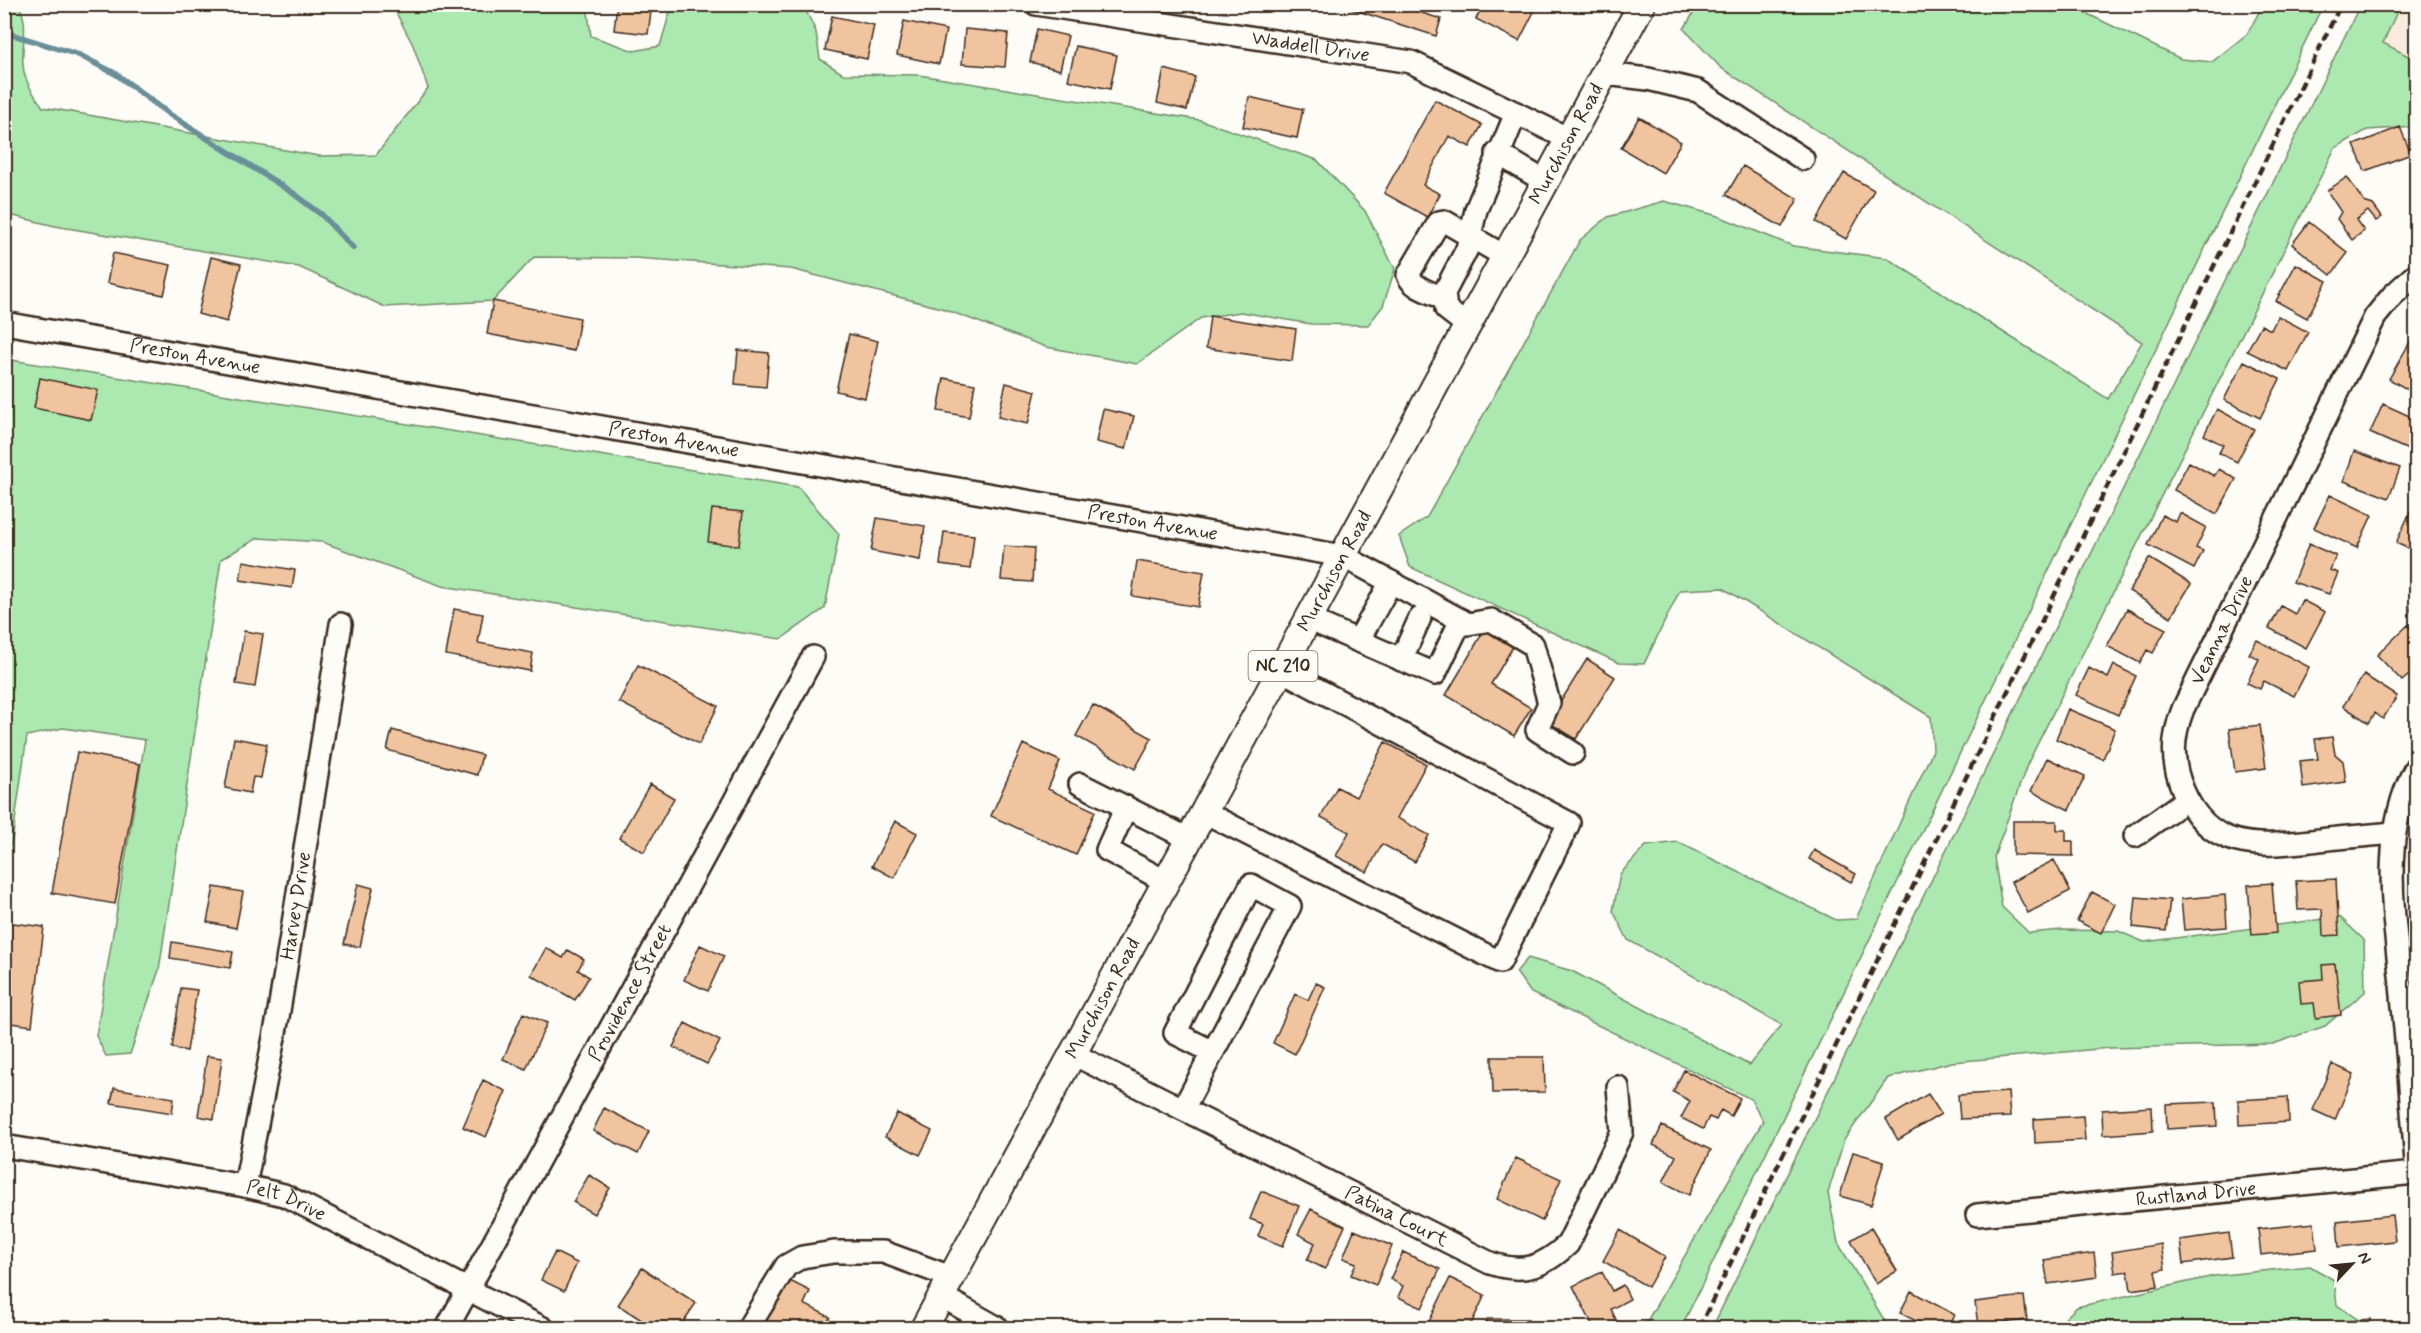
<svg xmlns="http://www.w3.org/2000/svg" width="2421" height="1333" font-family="Mynerve,sans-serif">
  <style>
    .built { fill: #f9ebdd }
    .green { fill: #abe9b1; stroke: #738a68; stroke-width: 1.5 }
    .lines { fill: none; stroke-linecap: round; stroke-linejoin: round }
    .stream { stroke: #6a8f98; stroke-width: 6 }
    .building { fill: #f1c4a0; stroke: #3b2a1e; stroke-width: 1.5 }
    .minor-casing { stroke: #3b2a1e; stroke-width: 26 }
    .major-casing { stroke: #3b2a1e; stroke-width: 30 }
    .minor { stroke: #fdfcf7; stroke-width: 21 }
    .major { stroke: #fdfcf7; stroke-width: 26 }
    .rail { stroke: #3b2a1e; stroke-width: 4.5; stroke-dasharray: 9 4.5; stroke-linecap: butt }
    .labels { text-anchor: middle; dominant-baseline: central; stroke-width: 5; stroke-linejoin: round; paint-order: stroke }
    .shield { fill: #fdfcf7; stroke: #75695f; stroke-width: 1.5 }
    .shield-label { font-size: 18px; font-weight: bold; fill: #3b2a1e }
    .street-label { font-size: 20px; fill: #3b2a1e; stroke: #fdfcf7 }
  </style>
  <rect width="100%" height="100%" fill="#fdfcf7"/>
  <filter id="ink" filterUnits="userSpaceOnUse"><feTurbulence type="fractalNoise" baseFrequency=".0167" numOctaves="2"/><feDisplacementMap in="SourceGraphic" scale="12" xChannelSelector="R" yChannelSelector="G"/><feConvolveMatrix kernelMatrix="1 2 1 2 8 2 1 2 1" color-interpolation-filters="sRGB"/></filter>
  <g filter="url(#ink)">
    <path class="built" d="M2400,5h16v55l-33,-17z"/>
    <path class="green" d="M803,4l13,28 4,27 23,15 76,1 281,45 117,40 48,51 30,58 -12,37 -15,19 -57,-1 -70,-12 -40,6 -64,46 -91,-17 -105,-39 -150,-39 -157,-11 -100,-1 -41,44 -108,6 -86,-40 -244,-41 -50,-12v-209h14c11,23 2,36 4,60 1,16 11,30 20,42l276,49 57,-1 52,-67 -15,-43 -21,-40h195l4,31 43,15 26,-5 12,-41z
      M1698,5h371l112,54 31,3 35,-28 16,-29h60l-642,1323h-38l120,-207 -12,-22 -220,-106 -15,-21 12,-14 44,13 177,94 33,-40 -154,-85 -15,-29 7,-37 26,-28 32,-4 158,78 20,-1 77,-169 -2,-33 -208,-129 -43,2 -36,74 -25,-1 -209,-96 -11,-31 28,-19 153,-277 28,-23 56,-16 54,15 75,30 94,12 221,141 34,-57 -421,-274 -37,-39z
      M2360,5h40l-17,38 33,17v67l-49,3 -32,18 -308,617 -33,92 8,50 27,26 33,-3 56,1 26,11 196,-25 24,23 1,52 -40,34 -52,18 -163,4 -158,14 -64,16 -44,62 -16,53 10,50 51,85h-177z
      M5,359l793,128 41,47 -14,74 -44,31 -339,-53 -120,-44 -64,-4 -37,21 -62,411 -29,84 -24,2 -10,-20 49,-296 -82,-12 -36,8 -14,99 -8,31z
      M2310,1266l24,14 3,25 33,23h-315l22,-21 137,-31z"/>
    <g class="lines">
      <path class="stream" d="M4,32l75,23 37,19 53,40 124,79 29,22 31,33"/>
    </g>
    <path class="building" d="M617,4h35l-4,30 -34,-4z
      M1425,4l-3,9 19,6 -5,17 -97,-31z
      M1483,4h55l-19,37 -43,-22z
      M832,16l42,9 -7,34 -42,-9z
      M904,21l42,9 -7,34 -42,-9z
      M965,29l43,4 -3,34 -43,-3z
      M1037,29l31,7 -8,34 -30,-8z
      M1076,46l41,9 -7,34 -42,-9z
      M1164,69l31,8 -8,33 -30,-7z
      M1249,97l54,12 -6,29 -54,-11z
      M1435,100l47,25 -12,22 -21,-11 -26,49 17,9 -13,23 -43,-24z
      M1639,117l42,25 -18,31 -42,-25z
      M2400,127l11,27 -46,17 -11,-26z
      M1743,166l55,33 -16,28 -56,-32z
      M1844,173l30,17 -28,49 -30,-17z
      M2347,177l17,25 9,3 9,12 -6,4 -8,-10 -12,9 8,11 -12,9 -15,-21 4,-7 -14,-21z
      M2309,222l39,31 -17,22 -39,-31z
      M113,253l58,12 -7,30 -57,-12z
      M211,257l30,7 -14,58 -29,-8z
      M2296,264l31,17 -20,37 -31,-17z
      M493,301l87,17 -6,33 -87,-17z
      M1210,316l86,13 -4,32 -86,-13z
      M2278,316l30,16 -20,39 -41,-20 14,-26 10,5z
      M849,334l29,7 -13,57 -29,-7z
      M2410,342l6,4v37l-4,9 -23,-13z
      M738,350l31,3 -3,34 -31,-3z
      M2244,361l36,18 -20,39 -36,-18z
      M40,378l58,12 -7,30 -57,-12z
      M944,378l31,6 -6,33 -31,-6z
      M1006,383l30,8 -8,33 -30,-7z
      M2383,404l33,15 -1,34 -45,-20z
      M1103,409l31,7 -8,33 -30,-7z
      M2217,409l37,20 -17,33 -18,-9 4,-8 -19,-10z
      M2354,451l46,17 -11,30 -45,-17z
      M2189,462l25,14 5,-7 17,10 -19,35 -43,-24z
      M2330,495l42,20 -15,33 -43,-20z
      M712,509l31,3 -4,34 -31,-4z
      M2411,510l5,3v39l-20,-9z
      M2180,513l26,14 -10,21 7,3 -9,18 -46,-24 14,-30 14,7z
      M877,518l48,8 -5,34 -49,-9z
      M944,532l30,3 -4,34 -30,-4z
      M2309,544l27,12 -6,14 8,3 -9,21 -36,-12z
      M1004,546l30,2 -2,34 -31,-2z
      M2149,558l42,26 -20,33 -42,-26z
      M243,561l52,9 -3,18 -52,-8z
      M1137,561l67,11 -6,35 -66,-11z
      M2416,562v49h-5z
      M2302,600l23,12 -19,36 -37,-20 12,-22 14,8z
      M454,609l29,5 -5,29 55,10 -3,18 -84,-16z
      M2127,609l39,20 -13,24 -6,-3 -7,13 -33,-17z
      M2408,625l8,9v35l-14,12 -25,-26z
      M1486,627l28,18 -23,39 40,24 -17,28 -68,-41z
      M244,631l19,3 -8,53 -19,-3z
      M2257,640l52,27 -15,29 -30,-15 -4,8 -13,-6 12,-24 -10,-5z
      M1587,659l28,18 -39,62 -28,-17z
      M638,665l80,41 -19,38 -80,-42z
      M2114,665l22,11 -18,39 -42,-20 13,-27 19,10z
      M2364,675l33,21 -14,23 -8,-6 -6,10 -26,-17z
      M1093,705l59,33 -17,31 -59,-33z
      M2068,709l47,20 -12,30 -47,-20z
      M2260,725l6,43 -31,4 -6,-43z
      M392,730l90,25 -5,20 -90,-25z
      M2332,737l3,17 8,7 3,21 -43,6 -3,-27 18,-2 -3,-20z
      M234,738l33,6 -6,34 -8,-1 -3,16 -25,-5z
      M1385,742l41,22 -29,54 32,17 -14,27 -33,-18 -15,28 -31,-16 13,-24 -28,-15 16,-30 19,10z
      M1023,744l37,17 -12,28 47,22 -19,44 -85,-39z
      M77,752l63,12 -25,140 -63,-11z
      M2047,758l38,18 -16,34 -38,-19z
      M650,784l24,14 -30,54 -25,-14z
      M895,821l22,12 -23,45 -22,-12z
      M2013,821h44v9h9v11h7v15l-60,-1z
      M1814,850l42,24 -5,8 -42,-23z
      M2054,860l16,31 -42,22 -17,-31z
      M2336,879l3,56 -16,1 -1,-27 -24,1 -2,-29z
      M2272,883l4,50 -24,2 -4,-50z
      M358,884l15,4 -13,59 -16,-3z
      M214,887l29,5 -7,36 -29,-6z
      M2092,892l23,12 -14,29 -24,-12z
      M2225,895l2,32 -43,3 -3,-31z
      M2136,897l34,3 -4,31 -33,-4z
      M5,922l39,5 -12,99 -28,-4z
      M172,942l61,10 -3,16 -60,-10z
      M700,945l24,11 -16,35 -24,-11z
      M546,948l17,10 5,-8 16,9 -6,11 11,7 -14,23 -44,-25z
      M2335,964l6,51 -25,3 -2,-15 -13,1 -2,-23 24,-2 -1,-14z
      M1316,983l9,4 -30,67 -22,-11 22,-49 13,6z
      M181,988l16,2 -10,61 -15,-3z
      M523,1013l24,10 -21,46 -23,-10z
      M685,1023l35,18 -13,23 -34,-17z
      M207,1056l15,2 -8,61 -16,-3z
      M1492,1057h52l1,35 -52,1z
      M2332,1064l22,10 -19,46 -22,-10z
      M1684,1070l56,28 -9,18 -10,-6 -5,10 -7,-3 -6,12 -22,-11 9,-17 -17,-9z
      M483,1080l23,11 -20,46 -23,-10z
      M114,1088l60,10 -2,15 -61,-10z
      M2008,1092l2,25 -50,2 -2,-24z
      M1928,1094l13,20 -43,26 -12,-21z
      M2288,1097l1,25 -50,3 -1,-25z
      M2216,1102l1,24 -50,3 -1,-25z
      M2152,1107l1,24 -50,4 -1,-25z
      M604,1108l45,23 -11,23 -45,-23z
      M897,1113l35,18 -12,24 -35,-18z
      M2083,1116l2,24 -50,3 -1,-24z
      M1662,1126l49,24 -22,45 -26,-13 13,-26 -23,-11z
      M1853,1152l31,9 -13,44 -31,-9z
      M1516,1158l45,21 -19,42 -45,-22z
      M589,1175l21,13 -16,26 -21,-12z
      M1261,1191l38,15 -16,40 -25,-10 5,-12 -13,-5z
      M1311,1209l34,17 -20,43 -18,-9 8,-17 -17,-9z
      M2392,1215l3,26 -56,6 -2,-26z
      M2314,1223l3,26 -56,6 -3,-26z
      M1871,1228l26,43 -21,13 -25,-44z
      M1354,1230l38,16 -16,39 -25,-10 5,-12 -13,-5z
      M1620,1230l45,27 -17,30 -45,-26z
      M2229,1233l3,24 -49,7 -3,-24z
      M2161,1244l4,25 -10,2 3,15 -27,4 -3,-19 -13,2 -3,-21z
      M555,1252l22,11 -13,28 -23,-11z
      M1403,1252l37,17 -18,39 -24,-11 5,-11 -13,-7z
      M2094,1253l3,24 -49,7 -4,-24z
      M642,1268l54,35 -17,25h-25l-36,-23z
      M1602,1272l10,19 11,-6 7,14 -19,10 6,13 -12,6h-11l-21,-42z
      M784,1278l26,13 -6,13 26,13 -6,11h-66z
      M1450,1278l35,17 -16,33 -18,-2 -1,2h-17l-6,-2z
      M1911,1291l44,24 -7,13h-18l-30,-15z
      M2024,1296l3,24 -49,6 -3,-24z
      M1487,1319h41v9h-41z
      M2370,1319l1,9h-31v-6z"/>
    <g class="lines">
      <defs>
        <g id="minor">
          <path id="s1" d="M1036,4l375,58 158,77"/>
          <path d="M1605,74l43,5 50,12 105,68"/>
          <path d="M1497,153l49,29"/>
          <path d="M1443,298c-12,-6 -31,-10 -35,-23l31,-53 5,-1 62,36"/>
          <path id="s2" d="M4,323l1339,233 125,68 23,-4 42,25 16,58 -12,27 36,23"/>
          <path d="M1468,326l-22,-17 -2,-16 23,-44 9,-39 40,-97"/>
          <path d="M1308,619l127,55 26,-54"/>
          <path d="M1358,641l33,-59"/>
          <path d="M1401,660l19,-42"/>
          <path d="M2416,767c-38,70 -21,152 -14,228 5,56 10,112 14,168"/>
          <path d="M1080,784l109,55"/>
          <path d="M1126,807l-19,43 58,31"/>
          <path d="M1204,812l296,150 69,-139 -288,-153"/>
          <path id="s3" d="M2394,833c-28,3 -55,4 -83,8 -55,6 -102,10 -128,-51 -12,-28 -11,-53 0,-81l192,-392 17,-21 24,-22"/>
          <path d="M2135,836l52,-37"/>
          <path id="s4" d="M1073,1054l417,209c33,11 52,5 78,-19l54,-112 -4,-45"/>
          <path d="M1183,1109l107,-203 -39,-21 -76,148 38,19"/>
          <path id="s5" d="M4,1146l241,40 39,9 259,133"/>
          <path id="s6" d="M245,1186l33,-169 63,-393"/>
          <path id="s7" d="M1977,1215l439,-42"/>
          <path d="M941,1296l57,32"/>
          <path id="s8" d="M447,1328l366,-671"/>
          <path d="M748,1328l38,-62 16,-9 32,-5h49l68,25"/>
        </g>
        <g id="major">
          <path id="s9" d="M924,1328l718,-1324"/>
        </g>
      </defs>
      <use href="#minor" class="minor-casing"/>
      <use href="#major" class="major-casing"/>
      <use href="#minor" class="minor"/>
      <use href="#major" class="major"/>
      <path class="rail" d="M1699,1328l642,-1324"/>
    </g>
  </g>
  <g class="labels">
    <rect class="shield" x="1248.5" y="651" width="69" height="30" rx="4.5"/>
    <g class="shield-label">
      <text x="1283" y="666">NC 210</text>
    </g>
    <g class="street-label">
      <text stroke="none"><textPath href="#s1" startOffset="278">Waddell Drive</textPath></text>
      <text stroke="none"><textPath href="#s9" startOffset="1347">Murchison Road</textPath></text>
      <text stroke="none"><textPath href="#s2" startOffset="194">Preston Avenue</textPath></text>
      <text stroke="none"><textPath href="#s2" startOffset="680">Preston Avenue</textPath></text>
      <text stroke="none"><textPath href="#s2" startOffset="1166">Preston Avenue</textPath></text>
      <text stroke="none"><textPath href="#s9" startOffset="861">Murchison Road</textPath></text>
      <text stroke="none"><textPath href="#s3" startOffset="406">Veanna Drive</textPath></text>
      <text stroke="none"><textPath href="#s6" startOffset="285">Harvey Drive</textPath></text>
      <text stroke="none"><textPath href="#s8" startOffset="382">Providence Street</textPath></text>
      <text stroke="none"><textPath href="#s9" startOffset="375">Murchison Road</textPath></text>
      <text stroke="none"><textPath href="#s7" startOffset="220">Rustland Drive</textPath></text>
      <text stroke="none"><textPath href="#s5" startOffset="288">Pelt Drive</textPath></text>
      <text stroke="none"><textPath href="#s4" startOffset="362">Patina Court</textPath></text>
    </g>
  </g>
  <rect width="2421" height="1333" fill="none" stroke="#fdfcf7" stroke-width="24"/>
  <rect x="12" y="12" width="2397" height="1309" fill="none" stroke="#3b2a1e" stroke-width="2" filter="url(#ink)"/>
  <g transform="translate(2352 1264) rotate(64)" stroke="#fdfcf7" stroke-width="4.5" paint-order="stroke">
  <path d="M0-4.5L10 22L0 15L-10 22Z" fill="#3b2a1e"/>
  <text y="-9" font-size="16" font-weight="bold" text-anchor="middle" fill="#3b2a1e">N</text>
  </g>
</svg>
